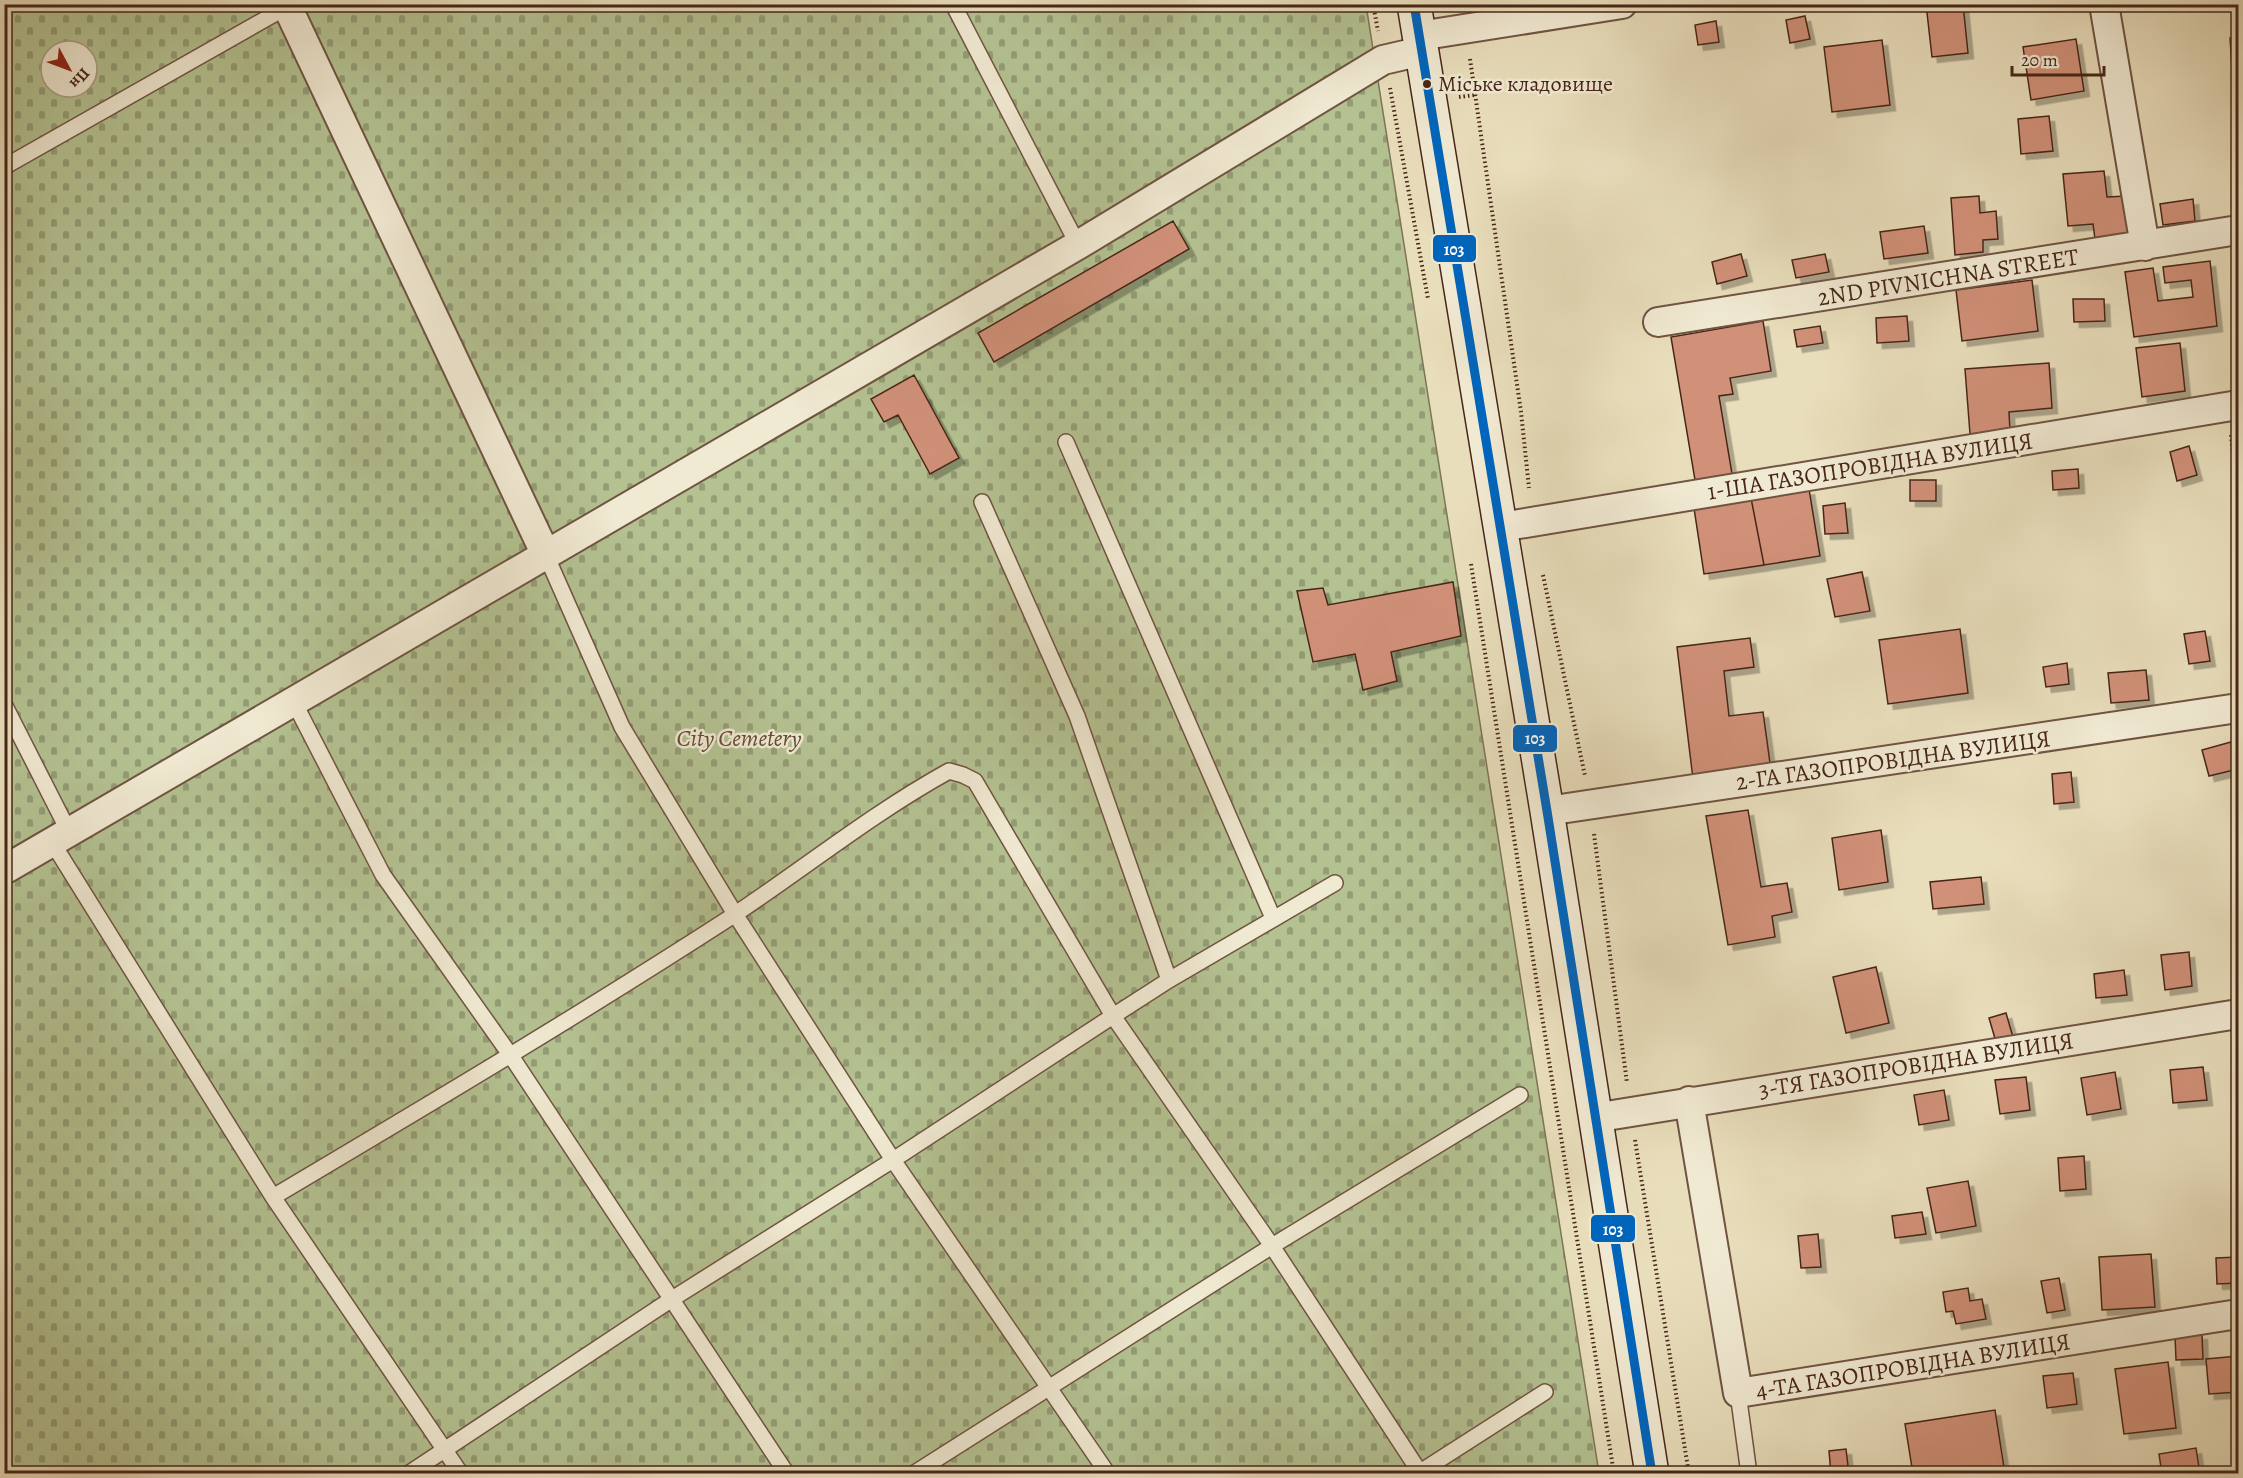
<svg xmlns="http://www.w3.org/2000/svg" width="2243" height="1478" font-family="Alegreya,serif">
  <style>
    .cemetery { fill: url(#cemetery-stones); stroke: #7e7456; stroke-width: 1.5; fill-rule: evenodd }
    .building { fill: #d19179; stroke: #472619; stroke-width: 1.5; filter: url(#shadow) }
    .lines { fill: none; stroke-linecap: round; stroke-linejoin: round }
    .service-casing { stroke: #705442; stroke-width: 18 }
    .minor-casing { stroke: #705442; stroke-width: 32 }
    .secondary-casing { stroke: #472619; stroke-width: 36 }
    .path { stroke: #472619; stroke-width: 4; stroke-dasharray: 1.5 3; stroke-linecap: butt }
    .service { stroke: #f1ead3; stroke-width: 15 }
    .minor { stroke: #f1ead3; stroke-width: 28 }
    .secondary { stroke: #f1ead3; stroke-width: 33 }
    .bus-1-casing { stroke: #f1ead3; stroke-width: 14 }
    .bus-1 { stroke: #0065bd; stroke-width: 9 }
    .bus-dot { fill: #472619; stroke: #f1ead3; stroke-width: 2 }
    .labels { text-anchor: middle; dominant-baseline: central; stroke-width: 5; stroke-linejoin: round; paint-order: stroke }
    .bus-label { font-size: 22px; fill: #472619; stroke: #f1ead3; text-anchor: start }
    .street-label { font-size: 24px; fill: #472619; stroke: #f1ead3 }
    .park-label { font-size: 24px; font-style: italic; fill: #624d37; stroke: #f1ead3 }
    .line-badge { stroke: #f1ead3; stroke-width: 2 }
    .badge-label { font-size: 16px; text-anchor: middle; font-weight: bold; fill: #fff }
  </style>
  <defs>
    <pattern id="cemetery-stones" width="16" height="16" patternUnits="userSpaceOnUse" patternTransform="scale(1.5)"><rect width="16" height="16" fill="#b4c292"/><path d="M2 7V4a2 2 0 0 1 4 0v3zM10 15v-3a2 2 0 0 1 4 0v3z" fill="#949d76"/></pattern>
    <filter id="shadow"><feDropShadow dx="5.5" dy="5.5" stdDeviation="0" flood-color="#0004"/></filter>
  </defs>
  <rect width="100%" height="100%" fill="#e9debc"/>
  <filter id="stains"><feTurbulence type="fractalNoise" baseFrequency=".00333" numOctaves="4"/><feColorMatrix values="0 0 0 0 .2 0 0 0 0 .09 0 0 0 0 .02 0 0 0 .5 -.17"/></filter>
  <radialGradient id="worn" r=".72"><stop offset=".6" stop-color="#630" stop-opacity="0"/><stop offset="1" stop-color="#630" stop-opacity=".3"/></radialGradient>
  <path class="cemetery" d="M5,5h1361l233,1468 -1594,1zM51,51h36v36h-36z"/>
  <path class="building" d="M1926,4h37l5,49 -36,4z
    M1805,16l5,23 -20,4 -4,-23z
    M1716,21l3,21 -21,3 -3,-20z
    M2230,38h8v29l-6,1z
    M2076,39l8,52 -53,9 -8,-53z
    M1882,40l8,65 -58,7 -8,-65z
    M2049,116l4,35 -32,3 -3,-35z
    M2104,171l3,26 20,-1 3,40 -35,3 -2,-15 -25,2 -5,-52z
    M1979,196l1,17 16,-2 2,28 -15,1v12l-28,3 -4,-57z
    M2193,199l2,22 -32,4 -3,-21z
    M1173,221l16,28 -195,113 -16,-29z
    M1924,226l4,27 -44,6 -4,-27z
    M1741,254l6,22 -30,8 -5,-22z
    M1825,254l4,18 -33,6 -4,-18z
    M2210,261l7,65 -83,11 -9,-65 28,-4 5,33 35,-4 -2,-17 -26,3 -2,-16z
    M2032,280l6,51 -76,10 -6,-51z
    M2073,299h31l1,22 -31,1z
    M1907,316l2,25 -32,2 -1,-25z
    M1763,321l8,50 -41,7 3,16 -14,2 13,78 -37,6 -24,-143z
    M1820,326l3,17 -26,4 -3,-17z
    M2180,343l5,48 -43,6 -6,-49z
    M2049,363l3,45 -43,4 1,19 -40,3 -5,-65z
    M914,375l45,83 -29,16 -32,-59 -14,7 -13,-23z
    M2189,446l8,29 -20,6 -7,-29z
    M2078,469l1,19 -26,2 -1,-19z
    M1910,480h26v21h-26z
    M1809,489l11,67 -56,9 -13,-67z
    M1751,498l13,67 -60,9 -10,-66z
    M1845,503l3,30 -23,1 -2,-28z
    M1862,572l8,39 -35,6 -8,-38z
    M1453,582l8,54 -70,16 6,29 -34,9 -8,-36 -42,8 -16,-71 26,-3 5,17z
    M1960,629l8,64 -80,11 -9,-64z
    M2205,631l5,30 -21,3 -5,-30z
    M1750,638l4,29 -30,4 5,45 34,-4 8,58 -78,9 -16,-132z
    M2067,663l2,21 -23,3 -3,-20z
    M2146,670l3,30 -38,3 -3,-30z
    M2238,740v29l-29,7 -7,-26z
    M2071,772l3,30 -20,2 -2,-30z
    M1748,810l13,77 26,-4 5,29 -20,4 3,21 -47,8 -22,-129z
    M1881,830l7,52 -49,8 -7,-52z
    M1981,877l3,27 -51,5 -3,-27z
    M2189,952l3,34 -27,4 -4,-35z
    M1876,967l13,56 -43,10 -13,-56z
    M2124,970l3,25 -31,3 -2,-24z
    M2006,1013l7,24 -17,5 -7,-24z
    M2203,1067l4,33 -34,3 -3,-33z
    M2115,1072l6,37 -34,6 -6,-37z
    M2026,1077l4,33 -30,4 -5,-34z
    M1944,1090l5,30 -30,5 -5,-30z
    M2084,1156l2,33 -26,2 -2,-33z
    M1968,1181l8,45 -40,7 -9,-45z
    M1922,1212l4,22 -31,4 -3,-22z
    M1818,1234l3,33 -20,1 -3,-32z
    M2151,1254l4,53 -53,3 -3,-53z
    M2238,1257v26l-21,1 -1,-26z
    M2059,1278l6,32 -18,3 -6,-32z
    M1968,1288l2,13 12,-2 4,20 -30,5 -3,-13 -7,1 -3,-20z
    M2202,1334l1,25 -27,1 -1,-24z
    M2238,1356v36l-29,2 -3,-35z
    M2168,1362l8,66 -52,6 -9,-65z
    M2073,1373l4,31 -30,4 -4,-32z
    M1995,1410l10,64h-92l-8,-50z
    M2196,1448l4,26h-38l-3,-20z
    M1846,1449l3,25h-18l-2,-23z"/>
  <g class="lines">
    <defs>
      <path id="service" d="M953,4l125,241
        M4,167l288,-163
        M1066,442l207,476
        M982,502l95,214 92,264
        M546,555l76,172 113,187 158,246 215,314
        M294,702l89,173 128,181 276,418
        M4,704l65,128
        M52,842l221,355 188,277
        M273,1197c155,-92 310,-184 461,-282 72,-48 139,-102 215,-144l14,4 12,6 138,235 159,230 149,228
        M1738,1393l11,81
        M408,1474l264,-175 221,-139 220,-144 56,-36 166,-97
        M913,1474l359,-228 248,-151
        M1417,1474l128,-82"/>
      <path id="minor" d="M286,4l260,551
        M2104,4l41,242
        M1419,36l203,-32
        M1658,322l580,-92
        M1501,527l737,-122
        M1547,811l691,-103
        M4,870l1074,-625 305,-185 39,-9
        M1689,1101l49,292 500,-79
        M1594,1118l644,-104"/>
      <path id="secondary" d="M1414,4l133,807 105,663"/>
    </defs>
    <use href="#service" class="service-casing"/>
    <use href="#minor" class="minor-casing"/>
    <use href="#secondary" class="secondary-casing"/>
    <path class="path" d="M1373,4l5,27
      M1470,59l51,353 8,76
      M1390,88l38,211
      M1459,97l16,-2
      M2231,435l7,64
      M1471,564l143,910
      M1543,575l42,201
      M1594,834l33,249
      M1635,1140l54,334"/>
    <use href="#service" class="service"/>
    <use href="#minor" class="minor"/>
    <use href="#secondary" class="secondary"/>
    <defs>
      <path id="bus-1" d="M1414,4l133,807 105,663"/>
    </defs>
    <use href="#bus-1" class="bus-1-casing"/>
    <use href="#bus-1" class="bus-1"/>
  </g>
  <circle class="bus-dot" cx="1427" cy="84" r="5"/>
  <g class="labels">
    <g class="bus-label">
      <text x="1438" y="84">Міське кладовище</text>
    </g>
    <g class="street-label">
      <text transform="translate(1948 277) rotate(-9)">2ND PIVNICHNA STREET</text>
      <text transform="translate(1870 466) rotate(-9)">1-ША ГАЗОПРОВІДНА ВУЛИЦЯ</text>
      <text transform="translate(1893 760) rotate(-8)">2-ГА ГАЗОПРОВІДНА ВУЛИЦЯ</text>
      <text transform="translate(1916 1065) rotate(-9)">3-ТЯ ГАЗОПРОВІДНА ВУЛИЦЯ</text>
      <text transform="translate(1913 1366) rotate(-9)">4-ТА ГАЗОПРОВІДНА ВУЛИЦЯ</text>
    </g>
    <g class="park-label">
      <text x="739" y="738">City Cemetery</text>
    </g>
  </g>
  <g class="line-badge">
    <rect x="1432" y="234" width="45" height="29" rx="6" fill="#0065bd"/>
    <rect x="1512" y="724" width="46" height="29" rx="6" fill="#0065bd"/>
    <rect x="1590" y="1214" width="46" height="29" rx="6" fill="#0065bd"/>
  </g>
  <g class="badge-label">
    <text x="1454" y="255">103</text>
    <text x="1535" y="744">103</text>
    <text x="1613" y="1235">103</text>
  </g>
  <rect width="2243" height="1478" fill="none" stroke="#e9debc" stroke-width="24"/>
  <rect x="6" y="6" width="2231" height="1466" fill="none" stroke="#472619" stroke-width="3"/>
  <rect x="12" y="12" width="2219" height="1454" fill="none" stroke="#472619" stroke-width="1.5"/>
  <g transform="translate(69 69) rotate(131)"><circle r="28" fill="#f1ead3" stroke="#ad9c89" stroke-width="1.5"/>
  <path d="M0-4.5L10 22L0 15L-10 22Z" fill="#8f2418"/>
  <text y="-9" font-size="16" font-weight="bold" text-anchor="middle" fill="#472619">Пн</text>
  </g>
  <path d="M2012 66v9h92v-9" fill="none" stroke="#472619" stroke-width="3"/>
  <text x="2021" y="66" font-size="18" fill="#472619" stroke="#f1ead3" stroke-width="4.5" paint-order="stroke">20 m</text>
  <rect width="100%" height="100%" filter="url(#stains)"/>
  <rect width="100%" height="100%" fill="url(#worn)"/>
</svg>
